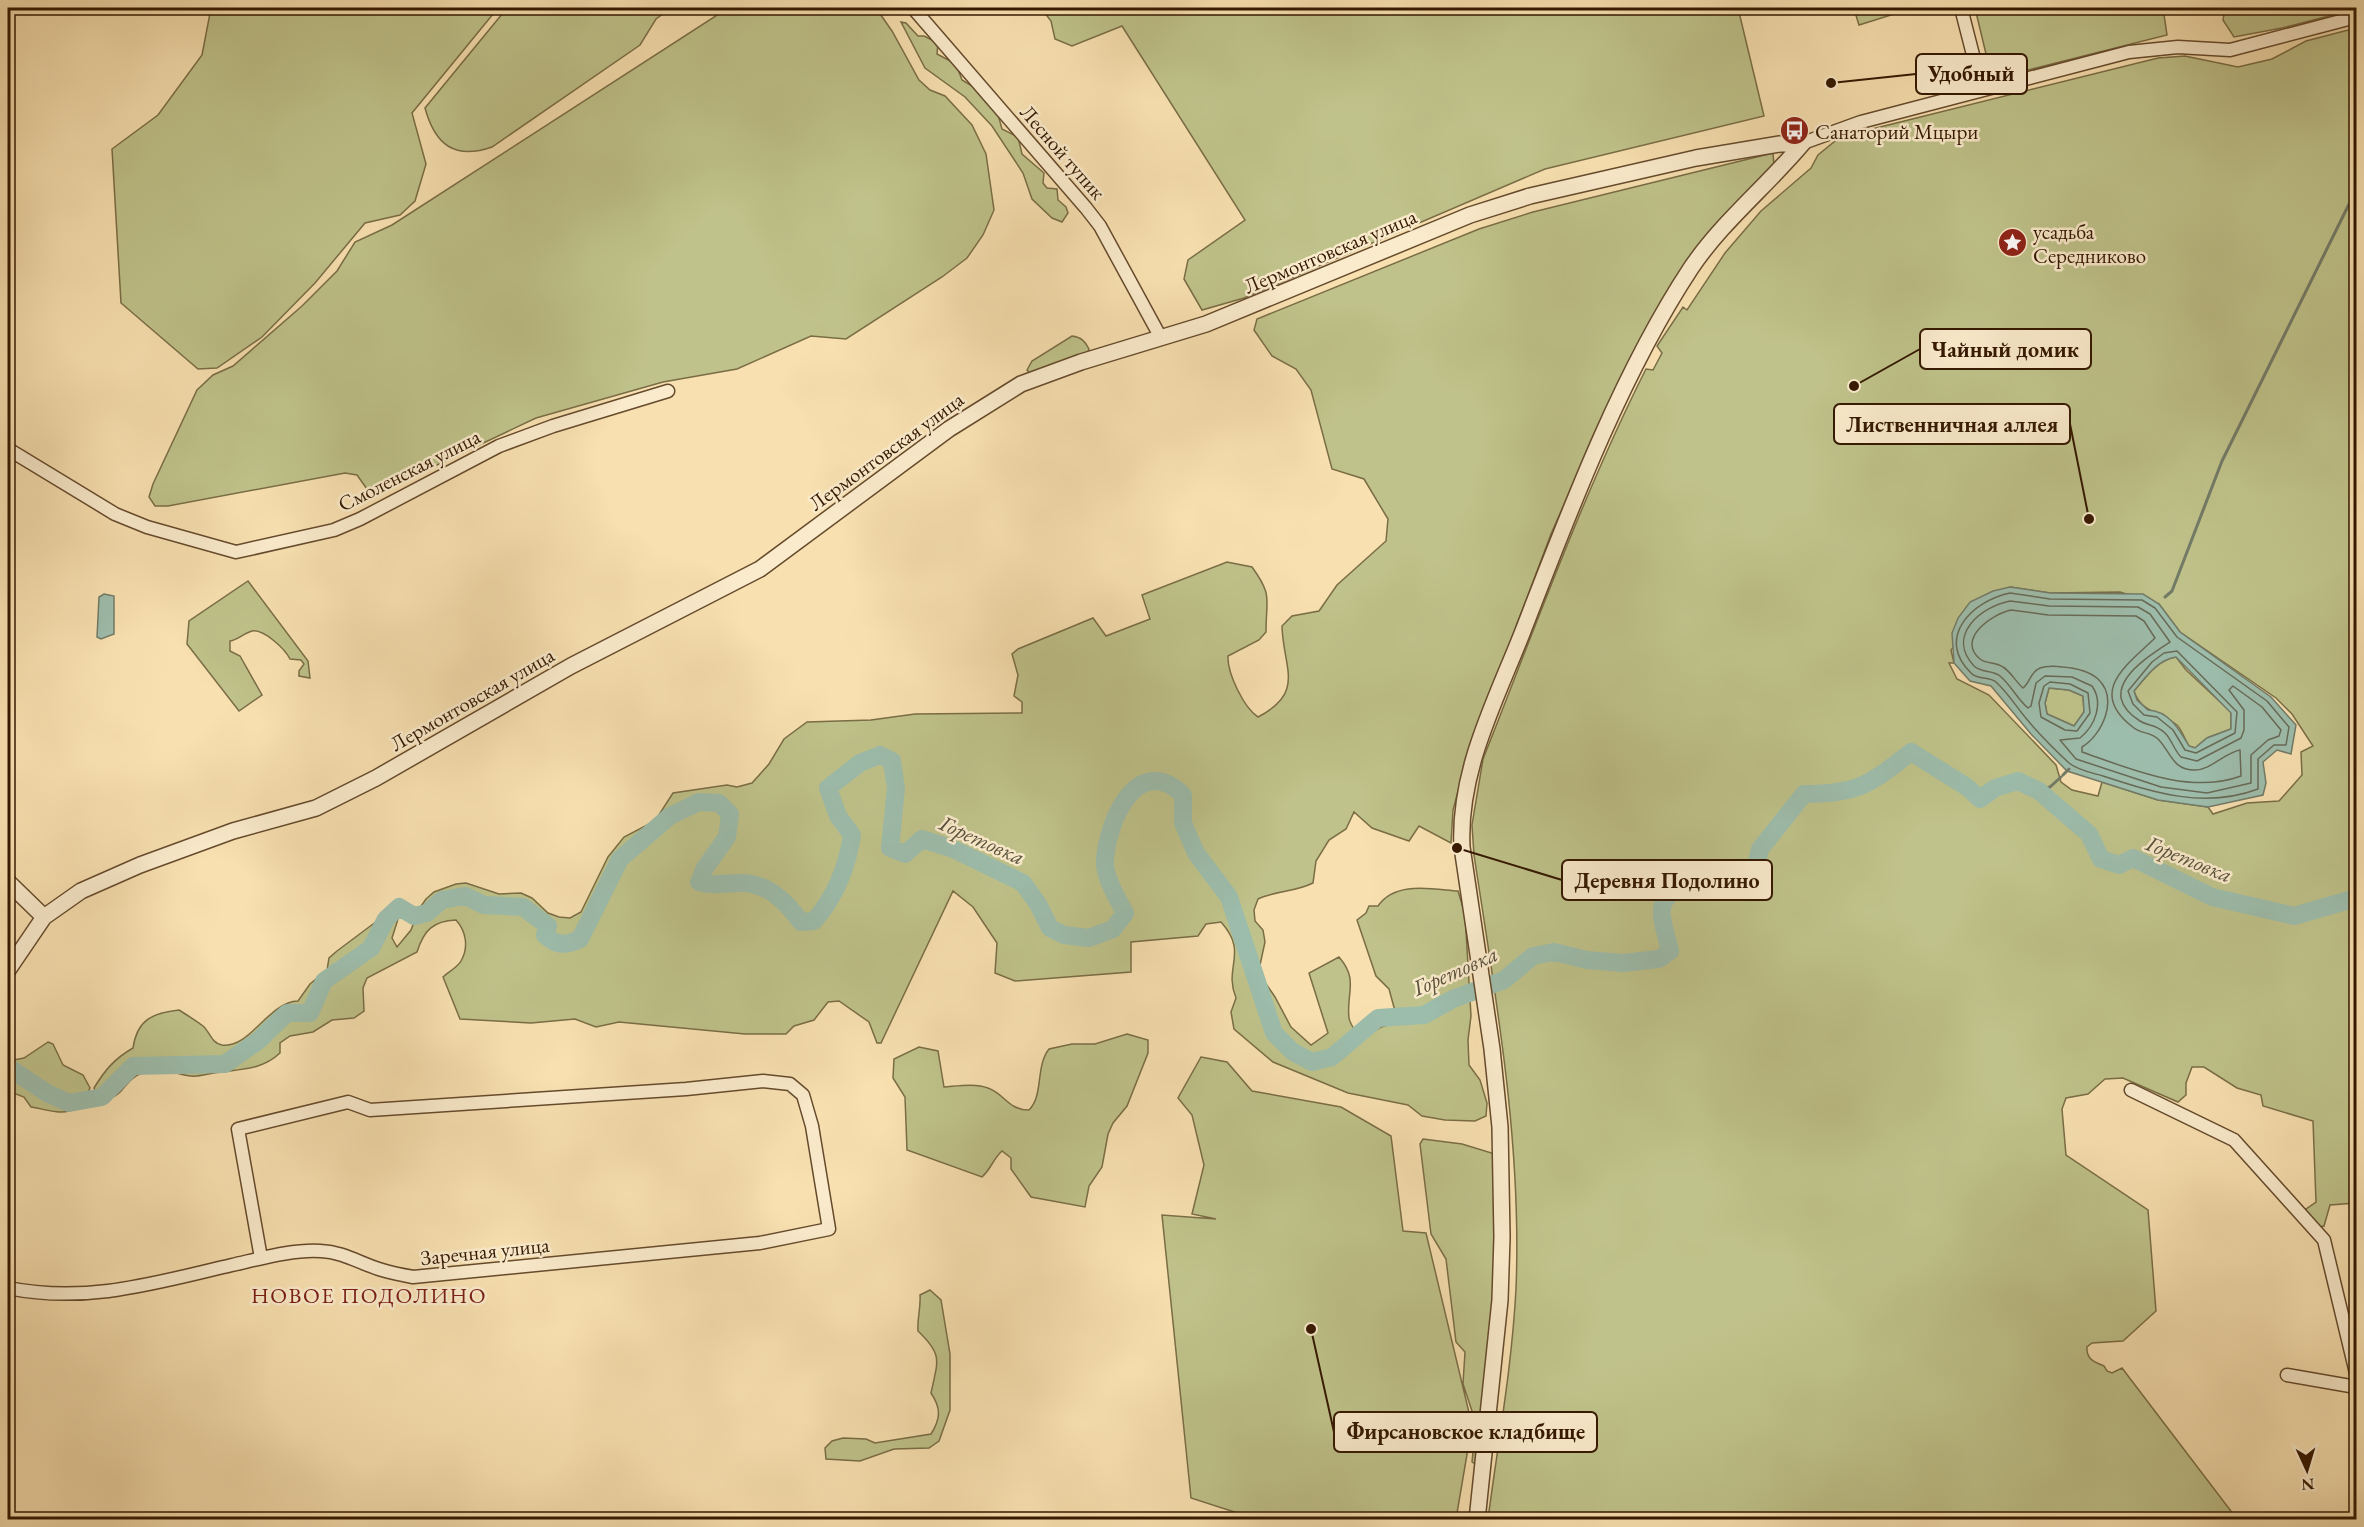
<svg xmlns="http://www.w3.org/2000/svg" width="2364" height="1527" font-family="'EB Garamond',serif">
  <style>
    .green { fill: #bfc28a; stroke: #7a6d45; stroke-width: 1.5; fill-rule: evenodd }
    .water { fill: #9dbdac; stroke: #737b67; stroke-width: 1.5; fill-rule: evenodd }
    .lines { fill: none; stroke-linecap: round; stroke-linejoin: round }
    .shore { stroke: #686a56; stroke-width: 1.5 }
    .stream { stroke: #737b67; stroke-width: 3 }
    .river { stroke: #9dbdac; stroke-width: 18 }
    .minor-casing { stroke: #654a2c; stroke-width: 15 }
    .tertiary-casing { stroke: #654a2c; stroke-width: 18 }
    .minor { stroke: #faebcc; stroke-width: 12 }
    .tertiary { stroke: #faebcc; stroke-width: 15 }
    .labels { text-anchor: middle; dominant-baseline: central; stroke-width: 5; stroke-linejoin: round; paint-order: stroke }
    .poi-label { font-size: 21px; fill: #341800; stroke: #faebcc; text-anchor: start }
    .street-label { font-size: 21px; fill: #341800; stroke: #faebcc }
    .water-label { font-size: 22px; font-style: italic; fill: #59523c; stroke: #faebcc }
    .neighbourhood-label { font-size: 22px; letter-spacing: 1.5px; fill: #7a1f14; stroke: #faebcc }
    .leader { fill: none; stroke: #341800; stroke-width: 2 }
    .callout-dot { fill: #341800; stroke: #faebcc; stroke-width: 2 }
    .callout { fill: #faebcc; stroke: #341800; stroke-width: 2 }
    .callout-label { font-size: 22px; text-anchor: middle; font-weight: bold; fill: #341800 }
  </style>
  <rect width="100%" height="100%" fill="#f8e0b0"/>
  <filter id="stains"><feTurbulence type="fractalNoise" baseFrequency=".00333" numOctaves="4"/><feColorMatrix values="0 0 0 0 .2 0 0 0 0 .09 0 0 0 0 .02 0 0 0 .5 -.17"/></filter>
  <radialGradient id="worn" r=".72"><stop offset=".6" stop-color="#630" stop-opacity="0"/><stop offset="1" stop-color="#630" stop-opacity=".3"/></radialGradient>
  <path class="green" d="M211,8h287l-86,105 14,51 -11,37 -15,14 -35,8 -50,60 -53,54 -45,31 -19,1 -77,-66 -9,-154 46,-34 44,-60z
    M507,8h164l-15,11 -16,26 -148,102c-37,13 -57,-2 -67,-39z
    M728,8h148l16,23 27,49 11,10 15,6 27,29 14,29 8,56 -11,25 -16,23 -25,19 -96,62 -35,-3 -74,33 -74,13 -127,36 -158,75 -11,-4 -10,-14 -12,-2 -177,33h-13l-6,-9 4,-13 44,-94 16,-15 20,-9 69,-60 35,-35 18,-29 37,-17z
    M1041,8h697l26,108 -219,53 -301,129 -42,12 -18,-31 4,-19 57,-40 -123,-194 -50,20 -17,-7 -4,-18z
    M1859,8h30l2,7 -32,10 -5,-16z
    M1975,8h188l4,27 -175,44z
    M2225,8h131v1l-74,19 -48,9 -11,-17z
    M901,22l5,1 12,13h6l14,7 -1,11 19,10 6,16 15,9 20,22 5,18 16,8 4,17 22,19 -1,10 4,5 10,1 1,11 8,7 2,6 -6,9 -10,-4 -20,-19 -9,-26 -31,-47 -27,-29 -40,-29z
    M2356,28v1175l-26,2 -6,21 -5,1 -12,-12 -1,-6 10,-7 -3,-81 -50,-15 -2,-11 -24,-7 -33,-21h-12l-6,16v12l-8,7 -55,-24 -18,1 -17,15 -22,4 -4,11 4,46 82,55 8,101 -33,30 -31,2 -5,4c-1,12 7,15 17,19l3,5 5,2 10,-5 115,151h-749c10,-76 24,-153 28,-230 6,-146 -20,-290 -42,-434l-2,-30 11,-66c52,-131 100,-265 163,-390l7,1 9,-17 -5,-7 26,-39 4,3 38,-57 36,-42 50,-43 7,-13 22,-18 318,-79 27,-2 53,11 34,-8 34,-18zM2010,587l40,6 70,-1 39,12 21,28 96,66 16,16 21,32 -12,6 1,23 -23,26 -32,2 -34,11 -5,-7 -50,-7 -56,-18 -4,14 -26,-6 -11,-8 -5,-17 -67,-70 -32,-16 -8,-16h5l-3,-13z
    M1773,153l1,13 -108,131 -53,97 -62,140 -83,220 -15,56 -2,33 -32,-17 -10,15 -37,-13 -18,-16 -8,17 -17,11 -13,21 -3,22c-18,9 -38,8 -55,16l-4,11 1,11 8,9 2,12 -5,23 2,13 13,19 16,30 20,18 17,-12 -19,-60 30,-16c20,23 7,36 10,61 1,7 8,15 12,21l20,-12 17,-5 -9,-33 -13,-13 -19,-56 9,-7 3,-7h9c17,-25 53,-17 80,-15l7,23 6,102 -3,24 1,25 11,15 7,23 -1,13 -11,5 -30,-1 -23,-4 -14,-11 -60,-12 -75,-31 -39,-33 -3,-17 5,-14c-13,-31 13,-45 -15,-76l-15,2 -8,12 -67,6v30l-116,9 -20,-8 2,-30 -24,-36 -20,-16 -72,152h-4l-8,-21 -30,-21 -11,1 -14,18 -20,6 -8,8h-41l-126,-12 -23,5 -21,-8 -44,4 -71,-4 -17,-42c5,-5 15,-10 18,-16 8,-14 5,-30 -5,-41 -23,1 -32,10 -39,32l-50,26 -4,10 1,23 -10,7 -22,2 -19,12 -23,4 -10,7v10c-19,18 -42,16 -66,20 -7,1 -15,4 -23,3 -11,-1 -20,-6 -32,-5 -7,0 -17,1 -23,5 -16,10 -12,23 -37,23l-5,-11c11,-18 20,-29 39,-40 4,-28 19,-35 46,-38 8,5 16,10 24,16 7,6 8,17 19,19 28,4 46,-43 76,-44l12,-17 17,-14 2,-12 8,-7 52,-39 10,4 -7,22 5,9 14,-17 8,-21 7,-10 8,-7 22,-8 10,-1 33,11 22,-1 11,5 16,15 11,4 11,1 11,-6 27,-55 16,-20 31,-16 18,-28 54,-8 10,2 15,-4 17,-19 15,-25 23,-17 64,-2 44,-6 107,-1v-11l-8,-6 4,-21 -6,-21 6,-5 75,-31 13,18 44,-17 -8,-24 85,-33 25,5c21,29 14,31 14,65l-7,8 -31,16c-1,17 16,52 30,61 48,-25 25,-49 24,-91l10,-10 27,-5 18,-26 49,-44 2,-22 -24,-40 -32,-10 -21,-79 -15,-21 -24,-13 -18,-26 3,-11 222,-90 54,-17z
    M1072,336c9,1 13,5 17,13l-2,5 -56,20 -4,-4 5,-9z
    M248,581l60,80 2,17 -11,-2v-5l5,-7 -3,-4 -11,-1c-5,-10 -26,-30 -38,-28 -8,2 -14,9 -22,10v10l10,5 22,39 -23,16 -52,-67 2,-23z
    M2176,657l10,13 45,42v17l-24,9 -12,10 -6,-2c-4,-6 -7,-16 -12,-21 -16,-13 -36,-12 -43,-34 12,-14 23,-31 42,-34z
    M2049,688l20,2 14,6 1,16 -10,14 -27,-12 -2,-11z
    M1127,1034l21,6v13l-21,53 -14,17 -5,11 -6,33 -13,19 -4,21 -54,-10 -20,-28v-11l-9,-7c-9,8 -11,18 -20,26l-75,-27 -2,-53 -12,-19 1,-19 25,-12 19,4 6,36c14,-1 31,-4 44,1 17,6 20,22 41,22 15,-15 6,-43 20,-61l23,-5h23z
    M48,1042l5,2 10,21 20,10 7,13c-15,33 -31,24 -59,19l-7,-10 -16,-6v-30l16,-3z
    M1201,1057l26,5 25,29 89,16 50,29 12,95 23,2 46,192 -16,94h-200l-65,-21 -29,-283 54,4 -24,-5 12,-49 -12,-50 -14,-17z
    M1423,1139l39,5 33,10 1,145 -18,167 -6,-4 4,-39 -13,-39 2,-32 -9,-10 -10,-83 -15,-25 -11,-90z
    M930,1290l11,10 9,54v56l-11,31 -10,7 -35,1 -34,12 -34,-2 -1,-11 7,-7 11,-3 23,1 9,4 56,-9c10,-16 10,-26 0,-41 7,-33 12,-38 -13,-62 -1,-13 3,-23 2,-36z"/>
  <path class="water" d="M2010,587l40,6 93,1 16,10 21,28 91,65 25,28 -5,29 -14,-4 -14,12 3,21 -3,12 -55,12 -50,-7 -91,-29 -36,-37 -40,-48 -21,-5 -16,-18 -2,-30 6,-15 12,-16 23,-11zM2176,657l55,56v16l-24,9 -12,10 -6,-2c-10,-17 -20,-35 -41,-36l-11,-10 -3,-9c12,-14 23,-31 42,-34zM2049,688l20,2 14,6 1,16 -10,14 -27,-12 -2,-11z
    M104,594l10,2v38l-13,5 -4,-2 2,-40z"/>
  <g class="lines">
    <path class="shore" d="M2010,593l40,6 92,1 13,8 22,29 90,64 22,26 -3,18h-12l-16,14v30c-53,20 -103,4 -155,-13 -10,-3 -26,-6 -34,-13 -15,-14 -31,-30 -44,-46 -9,-11 -18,-25 -29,-35 -7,-6 -19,-2 -25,-9 -36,-35 1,-72 39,-80z
      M2010,601l39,5 89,1 12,7 20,28c-26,17 -77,49 -30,79 9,6 14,2 25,12 7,7 9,17 16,24l16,4 44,-23 3,-8v-20l-15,-20 4,-4 29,21 19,23 -2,6 -11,4 -17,15v28l-44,10 -46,-6 -85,-28 -16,-19 20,-2c15,-12 24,-35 12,-52l-20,-9 -27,-1 -9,7 -5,23 -3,2c-11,-9 -17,-23 -28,-32 -7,-6 -19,-3 -26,-10 -28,-30 6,-59 36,-65z
      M2011,610l37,5 88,1 8,5 11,17c-28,27 -69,54 -21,90 8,6 17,4 24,11 13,13 14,31 37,31 16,0 29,-17 45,-20l1,26c-51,19 -110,-7 -159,-24v-5c20,-12 37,-48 16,-68 -9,-8 -23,-11 -35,-12 -7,-1 -15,-2 -23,1 -10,4 -10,15 -17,20 -7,-6 -12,-16 -20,-21 -7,-5 -17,-3 -23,-8 -24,-20 12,-45 31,-49z
      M2177,651l60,61 -2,21 -39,20 -11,-3 -12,-20 -16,-13 -13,-2 -11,-11 -5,-13 24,-29 12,-9z
      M2050,682l20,2 18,9 2,20 -13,18 -12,-1 -24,-13 -2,-14 5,-17z"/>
    <path class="stream" d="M2165,597l7,-6 50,-130 134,-271
      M2063,775l6,-6
      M2039,791l11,-4 11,-10"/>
    <path class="river" d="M8,1067l39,26 22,10 33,-6 31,-31 92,-2 33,-23 29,-28h23l14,-32 47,-33 15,-29 13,-12 15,9 13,-3 15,-13 23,-4 19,9 39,2 25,19 -3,9c12,11 20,11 35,4l40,-80 50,-43 29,-14 20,1 11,11 -3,23 -22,31 -6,14c16,5 30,0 46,1 25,2 42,20 56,39l13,-1c22,-25 33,-53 38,-86l-14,-19 -10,-28 32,-25 20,-8 12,6 4,27 -6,60 15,6 17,-15 31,10 70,34 15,21 12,24 14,7 25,3 24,-9 12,-16c-7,-14 -21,-36 -20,-52 2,-39 32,-110 78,-66v28l13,30 33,44 45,136 19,19 19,10 20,-5 46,-39 46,-3 29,-16 51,-19 29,-24 21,-4 33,8 36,3 36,-4 11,-8c-12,-49 -17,-48 28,-76l7,5 27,3 24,-18 4,-16 44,-55c54,0 65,-9 107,-42l56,35 13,12 15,-11 23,-7 21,10 50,43 12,25 18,6 14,-7 79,39 82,19 62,-18"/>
    <defs>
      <path id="minor" d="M913,8l173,200 14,18 61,112
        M1961,8l21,82
        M1803,143l58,-21 268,-70 49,-5 52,3 126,-33
        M8,449l107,65 32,13 89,25 98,-22 26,-11 139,-73 54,-20 115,-35
        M2131,1090l103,50 90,100 32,133
        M8,1288c79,16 147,-5 224,-23 27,-6 61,-16 89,-14 23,1 40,13 61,19 10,3 20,5 31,7l347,-34 69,-14 -17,-103 -9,-31 -13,-11 -27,-3 -77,8 -316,21 -22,-8 -110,27 23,129
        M2287,1375l69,12"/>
      <path id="tertiary" d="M8,882l36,35
        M8,970l36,-53 37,-26 59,-26 93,-34 83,-23 60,-30 195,-112 189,-97 189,-140 72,-45 60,-22 125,-38 264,-109 60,-19 166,-38 84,-14 23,-1
        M1477,1520l23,-220 2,-63 -2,-110 -8,-78 -30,-202c-4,-76 34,-147 61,-216 46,-119 98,-257 168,-363 31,-46 76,-82 112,-125"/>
    </defs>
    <use href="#minor" class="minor-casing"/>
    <use href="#tertiary" class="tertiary-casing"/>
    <use href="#minor" class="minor"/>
    <use href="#tertiary" class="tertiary"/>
  </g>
  <defs>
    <symbol id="bus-disc" viewBox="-11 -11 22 22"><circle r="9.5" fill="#8f2418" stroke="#faebcc"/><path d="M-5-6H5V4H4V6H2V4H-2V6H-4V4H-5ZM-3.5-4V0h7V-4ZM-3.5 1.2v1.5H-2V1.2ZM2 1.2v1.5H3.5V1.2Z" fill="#fff"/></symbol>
    <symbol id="sight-disc" viewBox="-11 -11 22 22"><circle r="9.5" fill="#8f2418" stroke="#faebcc"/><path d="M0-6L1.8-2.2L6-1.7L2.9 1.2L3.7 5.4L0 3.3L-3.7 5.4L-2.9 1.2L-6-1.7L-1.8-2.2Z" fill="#fff"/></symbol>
  </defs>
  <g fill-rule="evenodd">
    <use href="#bus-disc" x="1778" y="114" width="33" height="33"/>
    <use href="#sight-disc" x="1996" y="226" width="33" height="33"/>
  </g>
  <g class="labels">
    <g class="poi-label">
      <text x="1815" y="131">Санаторий Мцыри</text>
      <text x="2033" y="231">усадьба<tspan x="2033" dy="24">Середниково</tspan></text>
    </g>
    <g class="street-label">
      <text transform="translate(1063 152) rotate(49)">Лесной тупик</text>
      <text transform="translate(1330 251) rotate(-23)">Лермонтовская улица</text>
      <text transform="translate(886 451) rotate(-36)">Лермонтовская улица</text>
      <text transform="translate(409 470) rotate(-27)">Смоленская улица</text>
      <text transform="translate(472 699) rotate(-30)">Лермонтовская улица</text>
      <text transform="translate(485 1251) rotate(-6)">Заречная улица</text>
    </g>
    <g class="water-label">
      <text transform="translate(982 840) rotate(24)">Горетовка</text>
      <text transform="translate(2189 859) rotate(22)">Горетовка</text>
      <text transform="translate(1455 971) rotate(-24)">Горетовка</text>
    </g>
    <g class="neighbourhood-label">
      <text x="369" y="1295">НОВОЕ ПОДОЛИНО</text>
    </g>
  </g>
  <path class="leader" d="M1831 83L1916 74M1854 386L1920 349M2089 519L2070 424M1457 848L1562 880M1311 1329L1334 1432"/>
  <g class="callout-dot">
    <circle cx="1831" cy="83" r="6"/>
    <circle cx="1854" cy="386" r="6"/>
    <circle cx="2089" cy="519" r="6"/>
    <circle cx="1457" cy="848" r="6"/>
    <circle cx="1311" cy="1329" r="6"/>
  </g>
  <g class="callout">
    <rect x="1916" y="54" width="111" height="40" rx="6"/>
    <rect x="1920" y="329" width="171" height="40" rx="6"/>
    <rect x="1834" y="404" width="236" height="40" rx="6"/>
    <rect x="1562" y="860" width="210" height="40" rx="6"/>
    <rect x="1334" y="1412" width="263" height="40" rx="6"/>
  </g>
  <g class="callout-label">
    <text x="1971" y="81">Удобный</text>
    <text x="2005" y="357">Чайный домик</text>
    <text x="1952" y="432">Лиственничная аллея</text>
    <text x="1667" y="888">Деревня Подолино</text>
    <text x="1466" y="1439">Фирсановское кладбище</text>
  </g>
  <rect width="2364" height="1527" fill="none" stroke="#f8e0b0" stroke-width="30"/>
  <rect x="9" y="9" width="2346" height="1509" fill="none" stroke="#341800" stroke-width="3"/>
  <rect x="15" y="15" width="2334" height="1497" fill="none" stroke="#341800" stroke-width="1.5"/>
  <g transform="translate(2307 1470) rotate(176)" stroke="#faebcc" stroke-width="4.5" paint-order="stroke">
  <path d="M0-4.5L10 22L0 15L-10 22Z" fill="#341800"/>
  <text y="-9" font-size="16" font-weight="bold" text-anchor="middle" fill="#341800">N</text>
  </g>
  <rect width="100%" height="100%" filter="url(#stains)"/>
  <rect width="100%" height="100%" fill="url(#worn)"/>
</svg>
